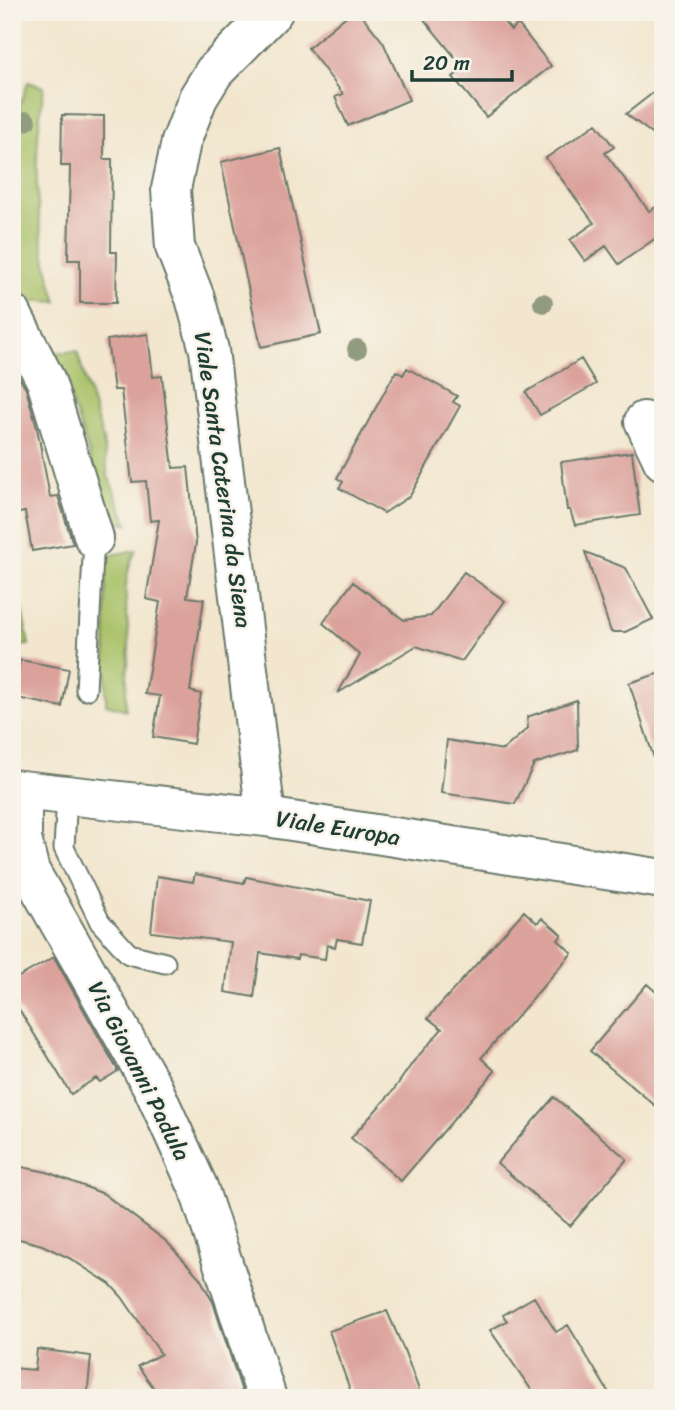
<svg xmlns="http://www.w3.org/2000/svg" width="675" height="1410" font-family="Sriracha,sans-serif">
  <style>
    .green { fill: #a8c167; stroke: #647f4e; stroke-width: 2 }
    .building { fill: #dba29b }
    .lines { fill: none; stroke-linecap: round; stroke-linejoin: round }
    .service-casing { stroke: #69786a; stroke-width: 23 }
    .minor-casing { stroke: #69786a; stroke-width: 42 }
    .service { stroke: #fff; stroke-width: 19 }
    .minor { stroke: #fff; stroke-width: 38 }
    .tree { fill: #919b80 }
    .labels { text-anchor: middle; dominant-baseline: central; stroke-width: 5; stroke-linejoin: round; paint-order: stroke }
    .street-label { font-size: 23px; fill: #1f3d34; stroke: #f7f3e8 }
  </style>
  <rect width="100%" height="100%" fill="#f7f3e8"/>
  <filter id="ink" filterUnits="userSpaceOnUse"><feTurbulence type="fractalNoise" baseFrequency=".0143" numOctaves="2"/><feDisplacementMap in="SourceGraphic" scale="14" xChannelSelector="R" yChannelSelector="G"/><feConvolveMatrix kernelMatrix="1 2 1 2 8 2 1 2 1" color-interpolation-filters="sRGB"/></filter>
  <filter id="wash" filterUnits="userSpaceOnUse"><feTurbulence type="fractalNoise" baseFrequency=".00686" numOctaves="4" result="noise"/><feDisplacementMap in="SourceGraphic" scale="28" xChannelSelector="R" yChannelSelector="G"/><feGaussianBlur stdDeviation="1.57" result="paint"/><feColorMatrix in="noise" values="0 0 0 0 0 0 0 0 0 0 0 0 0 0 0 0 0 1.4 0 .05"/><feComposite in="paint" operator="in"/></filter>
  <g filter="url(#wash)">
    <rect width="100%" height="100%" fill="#f2e6ce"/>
    <path class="green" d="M28,82l16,5c-12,72 -10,145 13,215l-34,-2 -11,-18v-153z
      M77,351l26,89 5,36 20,48 -23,-3c-10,-59 -30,-112 -53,-168z
      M136,550c-18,36 -7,61 -7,99 -1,21 -4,40 -3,61l-20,-6v-148z
      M12,560l17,85 -17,2z"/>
    <g id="blocks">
      <path class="building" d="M351,12h8l24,30 26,58 -61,26 -13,-29 8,-3 -35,-46z
        M418,12h77l16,18 7,-6 33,42 -65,51 -33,-40 11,-9z
        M663,85v57l-37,-28z
        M62,115l42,1v43h8l-1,93h6l-1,51h-36v-43h-12l2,-94h-9z
        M596,124l18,23 -9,6 44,58 14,-8v30l-44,31 -13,-18 -21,15 -15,-21 24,-17 -48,-65z
        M280,148l41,186 -60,13 -40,-185z
        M148,334l5,43 9,-1 11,92 15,-1 8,76 -9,54 17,2 -14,92 11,3 -8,50 -40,-7 7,-41 -15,-2 15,-92 -14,-3 13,-79 -9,1 -4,-40 -14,1 -11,-92h-7l-7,-50z
        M581,359l15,25 -56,31 -14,-23z
        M12,366l14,23 11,39 13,69 8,-1 15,48 -41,7 -7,-39 -13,2z
        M407,368l50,28 -4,6 7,4 -50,90 -26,17 -45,-25 4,-6 -6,-4 59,-107 7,4z
        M632,452l8,63 -65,10 -5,-15h-3l-6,-48z
        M585,552l41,16 27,51 -28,13h-14z
        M464,572l41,29 -43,60 -46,-15 -78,47 22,-38 -37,-32 30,-41 51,38 27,-4z
        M20,660l49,9 -7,38 -50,-10v-26l6,1z
        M663,672v97l-5,1 -29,-87z
        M577,700l1,50 -44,14 -19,40 -74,-11 6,-53 56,10 25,-22 -1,-11z
        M195,874l49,9 2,-6 124,24 -8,42 -25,-4 -2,8 -8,-2 -2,14 -27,-4 -1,4 -37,-6 -6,44 -29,-5 6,-50 -80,-10 6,-56 36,6z
        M524,911l13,12 5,-5 20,17 -4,5 14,13 -91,105 14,13 -94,110 -50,-43 42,-47 20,-29 29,-33 -14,-11z
        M54,957l64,114 -18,11 -4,-4 -25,16 -59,-96v-17z
        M647,984l16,14v114l-73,-61z
        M554,1097l73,62 -57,67 -73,-63z
        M12,1165l35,7 57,22 63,48 33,36 13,24 30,93 -82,3 -23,-32 23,-12 -39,-57 -12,-13 -41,-26 -27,-13 -30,-8z
        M534,1297l22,35 12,-7 44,73h-75l-47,-68 17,-9 -4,-6z
        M387,1311l17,39 18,48h-69l-24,-67z
        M37,1349l54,7 -4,42h-75v-30l23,2z"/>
    </g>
  </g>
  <g filter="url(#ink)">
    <use href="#blocks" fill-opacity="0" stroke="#69786a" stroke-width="2"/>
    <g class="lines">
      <defs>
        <path id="service" d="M86,690l8,-152
          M67,795l-3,53 36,74 29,32 36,9"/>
        <path id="minor" d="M12,314l34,67 48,157
          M644,421l19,40
          M12,789l254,28 397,62
          M22,791v48l8,32 123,217 45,99 69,211
          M266,817l-57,-467 -14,-52 -20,-51 -4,-58 10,-47 17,-44 16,-26 59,-60"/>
      </defs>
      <use href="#service" class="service-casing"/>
      <use href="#minor" class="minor-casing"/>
      <use href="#service" class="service"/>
      <use href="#minor" class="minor"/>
    </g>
    <g class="tree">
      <circle cx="26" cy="121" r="10"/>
      <circle cx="543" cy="303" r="10"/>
      <circle cx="357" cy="349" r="10"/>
    </g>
  </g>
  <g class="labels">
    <g class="street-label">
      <text transform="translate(223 480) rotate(82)">Viale Santa Caterina da Siena</text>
      <text transform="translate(338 828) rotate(9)">Viale Europa</text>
      <text transform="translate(139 1071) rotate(63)">Via Giovanni Padula</text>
    </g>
  </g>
  <rect width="675" height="1410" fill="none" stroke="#f7f3e8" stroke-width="42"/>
  <path d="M412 70v10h100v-10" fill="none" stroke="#1f3d34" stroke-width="3.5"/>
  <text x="423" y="70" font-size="21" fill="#1f3d34" stroke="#f7f3e8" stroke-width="5" paint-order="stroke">20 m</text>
</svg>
